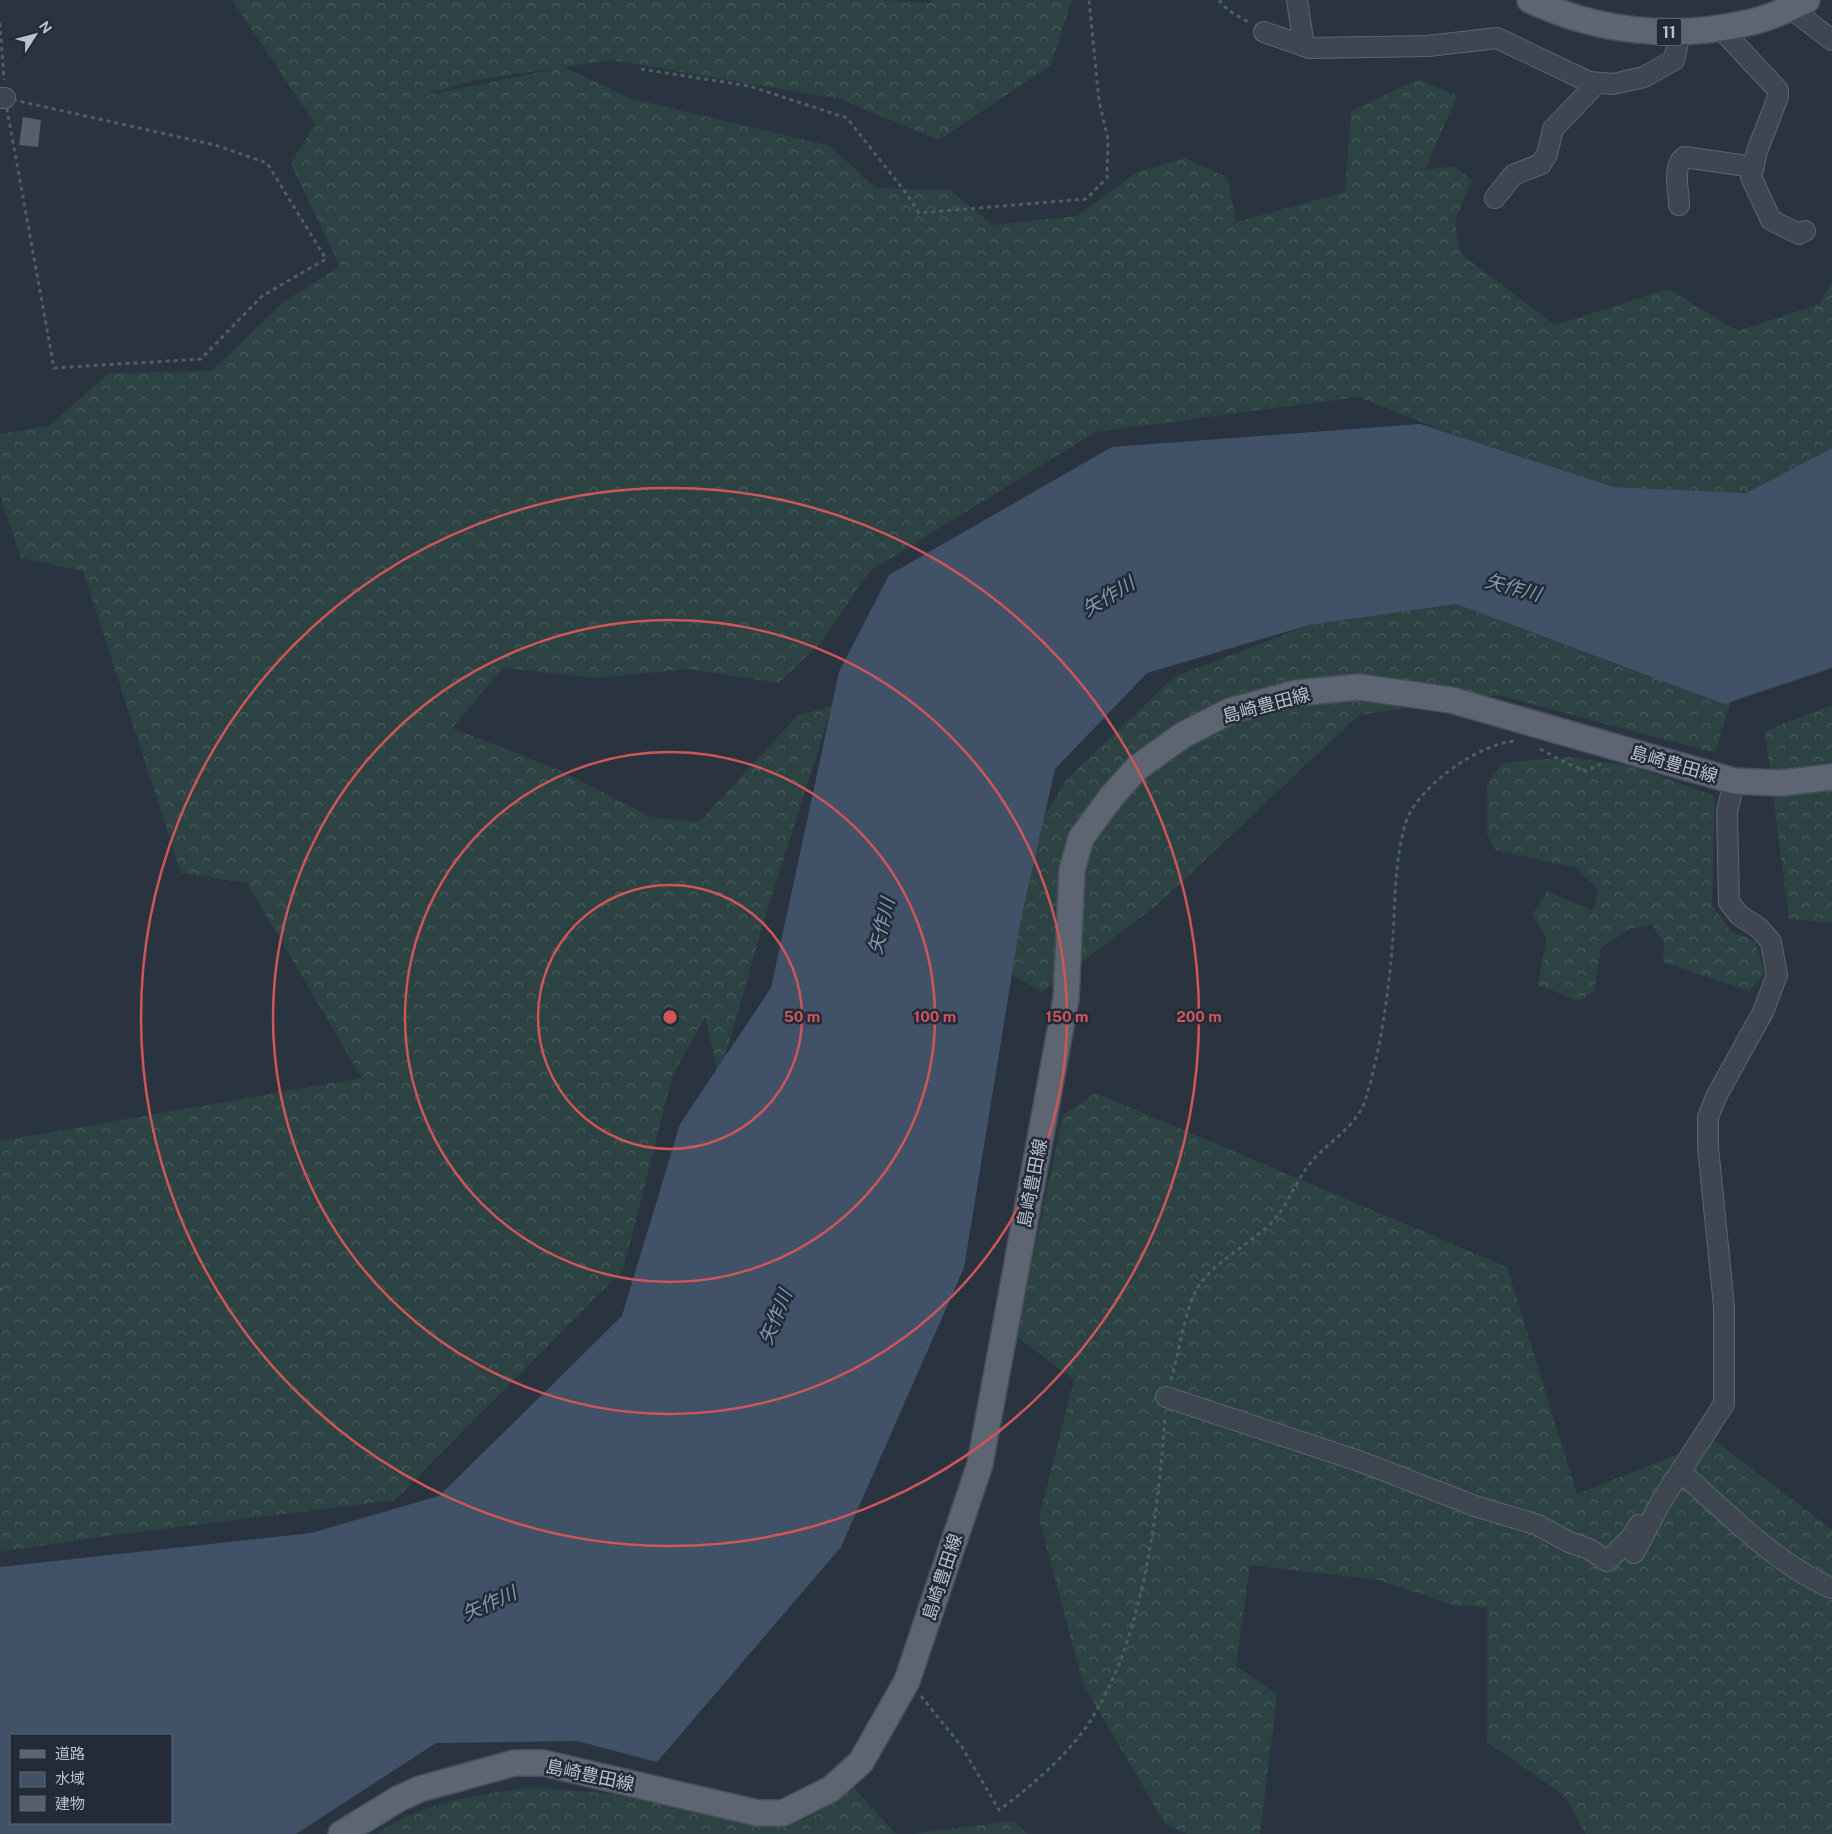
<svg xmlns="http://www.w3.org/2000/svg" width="1832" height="1834" font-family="'Public Sans','Noto Sans JP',sans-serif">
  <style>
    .forest { fill: url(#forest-crowns); fill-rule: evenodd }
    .water { fill: #415268; fill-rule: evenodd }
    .building { fill: #555f6e }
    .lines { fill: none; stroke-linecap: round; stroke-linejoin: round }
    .minor-casing { stroke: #5c646f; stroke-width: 22 }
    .major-casing { stroke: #484f5b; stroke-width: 28 }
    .path { stroke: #4c5f61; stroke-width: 3; stroke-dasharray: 4 4; stroke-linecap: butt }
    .minor { stroke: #3e4651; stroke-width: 20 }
    .major { stroke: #5c6571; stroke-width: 25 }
    .ring { fill: none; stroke: #ce5659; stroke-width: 2.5 }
    .labels { text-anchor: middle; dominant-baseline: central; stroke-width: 5; stroke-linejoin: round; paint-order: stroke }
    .shield { fill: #222b37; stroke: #8d949f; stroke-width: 1 }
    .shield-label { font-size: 16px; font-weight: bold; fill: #bbc1cb }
    .street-label { font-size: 18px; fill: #bbc1cb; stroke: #222b37 }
    .water-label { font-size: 19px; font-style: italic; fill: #8698af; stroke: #222b37 }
    .centre { fill: #ce5659; stroke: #222b37; stroke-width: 2.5 }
    .ring-label { font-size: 15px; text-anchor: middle; font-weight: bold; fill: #ce5659; stroke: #222b37; stroke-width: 5; stroke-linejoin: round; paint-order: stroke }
  </style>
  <defs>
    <pattern id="forest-crowns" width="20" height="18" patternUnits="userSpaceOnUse" patternTransform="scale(1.25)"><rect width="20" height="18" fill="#2d4243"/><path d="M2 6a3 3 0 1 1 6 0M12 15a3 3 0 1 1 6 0" fill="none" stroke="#4a5c5d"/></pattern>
  </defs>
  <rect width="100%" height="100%" fill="#2a3441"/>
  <path class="forest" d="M232,0h647l50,3 3,-3h140l-21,65 -112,75 -99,-41 -229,-39 -47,7 65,31 201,48 46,42 74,2 43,35 84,-9 60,-44 48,-14 42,19 9,45 109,-30 6,-81 68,-32 38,17 -32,74 29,-4 18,14 -17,40 5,33 95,72 113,-36 70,42 81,-27 13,-22v166l-86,45 -132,-6 -157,-51 -99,-39 -262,35 -225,138 -50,72 -42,41 -91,-14 -92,9 -93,-10 -51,60 107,42 92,47 48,5 99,-107 34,-9 -67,211 -46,160 -14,-60 -32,57 -50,196 -228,230 -287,36 -108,16v-411l362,-63 -115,-195 -66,-10 -98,-302 -62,-13 -21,-63v-61l49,-8 60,-53 103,-2 70,-68 58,-37 -49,-102 24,-40zM549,69v1l-132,27 59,-17z
    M1456,604l179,67 96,30 -16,52 -217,-58 -139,20 -201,189 -116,88 -63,-36 17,-57 70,-119 108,-103 135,-52z
    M1832,705v218l-43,-4 -24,-188z
    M1569,757l63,9 83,30 -3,110 20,26 23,9 10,33 -16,17 -86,-29 1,-19 -12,-18 -23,4 -28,19 -7,43 -15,10 -41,-16 9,-47 -15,-23 15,-24 46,20 6,-21 -23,-22 -80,-18 -9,-15v-49l15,-23z
    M1096,1093l411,174 70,227 137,-54 118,90v304h-246l-21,-38 -78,-54v-135l-34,-2 -75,-25 -128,-15 -14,101 41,28 -17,140h-72l-23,-10 -82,-140 -44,-166 35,-138 -58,-44 47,-221z
    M533,1787l77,7 147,29 47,-3 49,-33 43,47h-519c46,-33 102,-39 156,-47z
    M1013,1821l15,13h-118z"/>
  <path class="water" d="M1420,424l194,63 132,6 86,-45v220l-108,36 -268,-100 -147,21 -162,48 -92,96 -34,150 -57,349 -123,279 -184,215 -80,-21 -141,2 -140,91h-296v-267l311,-34 128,-37 183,-180 58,-192 91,-136 68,-316 50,-97 223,-128zM11,1735h160v88h-160z"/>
  <path class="building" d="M23,117l18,3 -3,27 -19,-2z"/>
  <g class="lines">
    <defs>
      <path id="minor" d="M1297,0l7,46
        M1790,8l42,32
        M1720,28l58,62v7l-21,54 -6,26 20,43 28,14 6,-3
        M1264,32l46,16 118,-2 69,-8 92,44 24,2 31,-7 30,-17 6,-27
        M0,98h5
        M1495,198l18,-23 28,-11 6,-10 6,-25 44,-46
        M1679,205c0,-15 -7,-37 5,-48l70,10
        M1166,1397l193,64 116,45 63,19 31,17 20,7 18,12 24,-23 8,-13
        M1672,1483l9,-11c44,39 97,94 151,116
        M1634,1553l28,-53 62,-96v-98l-16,-159v-30l9,-22 46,-83 14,-37 -6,-33 -12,-14 -20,-13 -10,-13 -2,-90 7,-31"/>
      <path id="major" d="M1530,0c67,32 144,40 217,23 21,-4 41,-14 60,-23
        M341,1834l57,-35 22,-10 94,-26h29l215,50h25l48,-24 30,-27 46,-81 73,-217 86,-465 6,-129 9,-32 31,-42 25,-28 46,-33 47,-24 66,-18 63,-6 92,13 283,81 48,2 50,-6"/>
    </defs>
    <use href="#minor" class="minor-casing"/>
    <use href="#major" class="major-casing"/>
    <path class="path" d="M1219,0l9,10 22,13
      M0,23l4,57
      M641,69l108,17 98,32 59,75 13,20 167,-14 21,-21 1,-39 -9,-38 -10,-101
      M5,98l210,47 52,18 59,96 -64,37 -61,63 -147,9z
      M1540,749l26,14 20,8 15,-7
      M0,1288v3
      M1171,1380c7,-23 15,-78 29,-96 18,-24 46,-38 68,-58 21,-19 27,-47 46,-67 16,-18 43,-34 51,-58 16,-51 24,-111 28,-164 2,-38 2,-76 12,-112 10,-37 73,-81 110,-84
      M921,1696l41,51 37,63c26,-19 52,-41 74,-66 68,-79 85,-227 92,-328"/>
    <use href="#minor" class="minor"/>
    <use href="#major" class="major"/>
  </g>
  <g class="ring">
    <circle cx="670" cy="1017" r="132"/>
    <circle cx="670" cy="1017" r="265"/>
    <circle cx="670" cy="1017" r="397"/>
    <circle cx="670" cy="1017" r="529"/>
  </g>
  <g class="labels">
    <rect class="shield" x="1656.5" y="18.5" width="25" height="27" rx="4"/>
    <g class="shield-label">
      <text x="1669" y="32">11</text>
    </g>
    <g class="street-label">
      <text transform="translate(1266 705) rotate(-15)">島崎豊田線</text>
      <text transform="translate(1674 764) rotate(16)">島崎豊田線</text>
      <text transform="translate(1032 1183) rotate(-79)">島崎豊田線</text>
      <text transform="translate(942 1577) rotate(-72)">島崎豊田線</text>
      <text transform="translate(590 1775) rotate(12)">島崎豊田線</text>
    </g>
    <g class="water-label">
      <text transform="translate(1513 587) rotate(15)">矢作川</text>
      <text transform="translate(1108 596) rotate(-31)">矢作川</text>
      <text transform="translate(881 926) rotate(-76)">矢作川</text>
      <text transform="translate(775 1317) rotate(-68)">矢作川</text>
      <text transform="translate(489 1603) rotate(-24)">矢作川</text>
    </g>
  </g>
  <circle cx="670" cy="1017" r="8" class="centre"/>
  <g class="ring-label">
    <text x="802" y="1022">50 m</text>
    <text x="935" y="1022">100 m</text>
    <text x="1067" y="1022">150 m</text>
    <text x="1199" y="1022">200 m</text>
  </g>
  <rect x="10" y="1734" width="162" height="90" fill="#222b37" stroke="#5f6772"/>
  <rect x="20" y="1750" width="25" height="8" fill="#5c6571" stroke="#5f6772"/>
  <text x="55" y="1759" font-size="15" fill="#bbc1cb">道路</text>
  <rect x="20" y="1772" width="25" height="15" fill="#415268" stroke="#5f6772"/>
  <text x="55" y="1784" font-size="15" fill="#bbc1cb">水域</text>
  <rect x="20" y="1796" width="25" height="15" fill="#555f6e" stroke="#5f6772"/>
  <text x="55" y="1809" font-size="15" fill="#bbc1cb">建物</text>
  <g transform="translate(35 35) rotate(54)" stroke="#222b37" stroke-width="4" paint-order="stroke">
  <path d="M0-4L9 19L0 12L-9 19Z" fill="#bbc1cb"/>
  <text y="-8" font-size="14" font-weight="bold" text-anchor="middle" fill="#bbc1cb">N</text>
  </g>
</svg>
